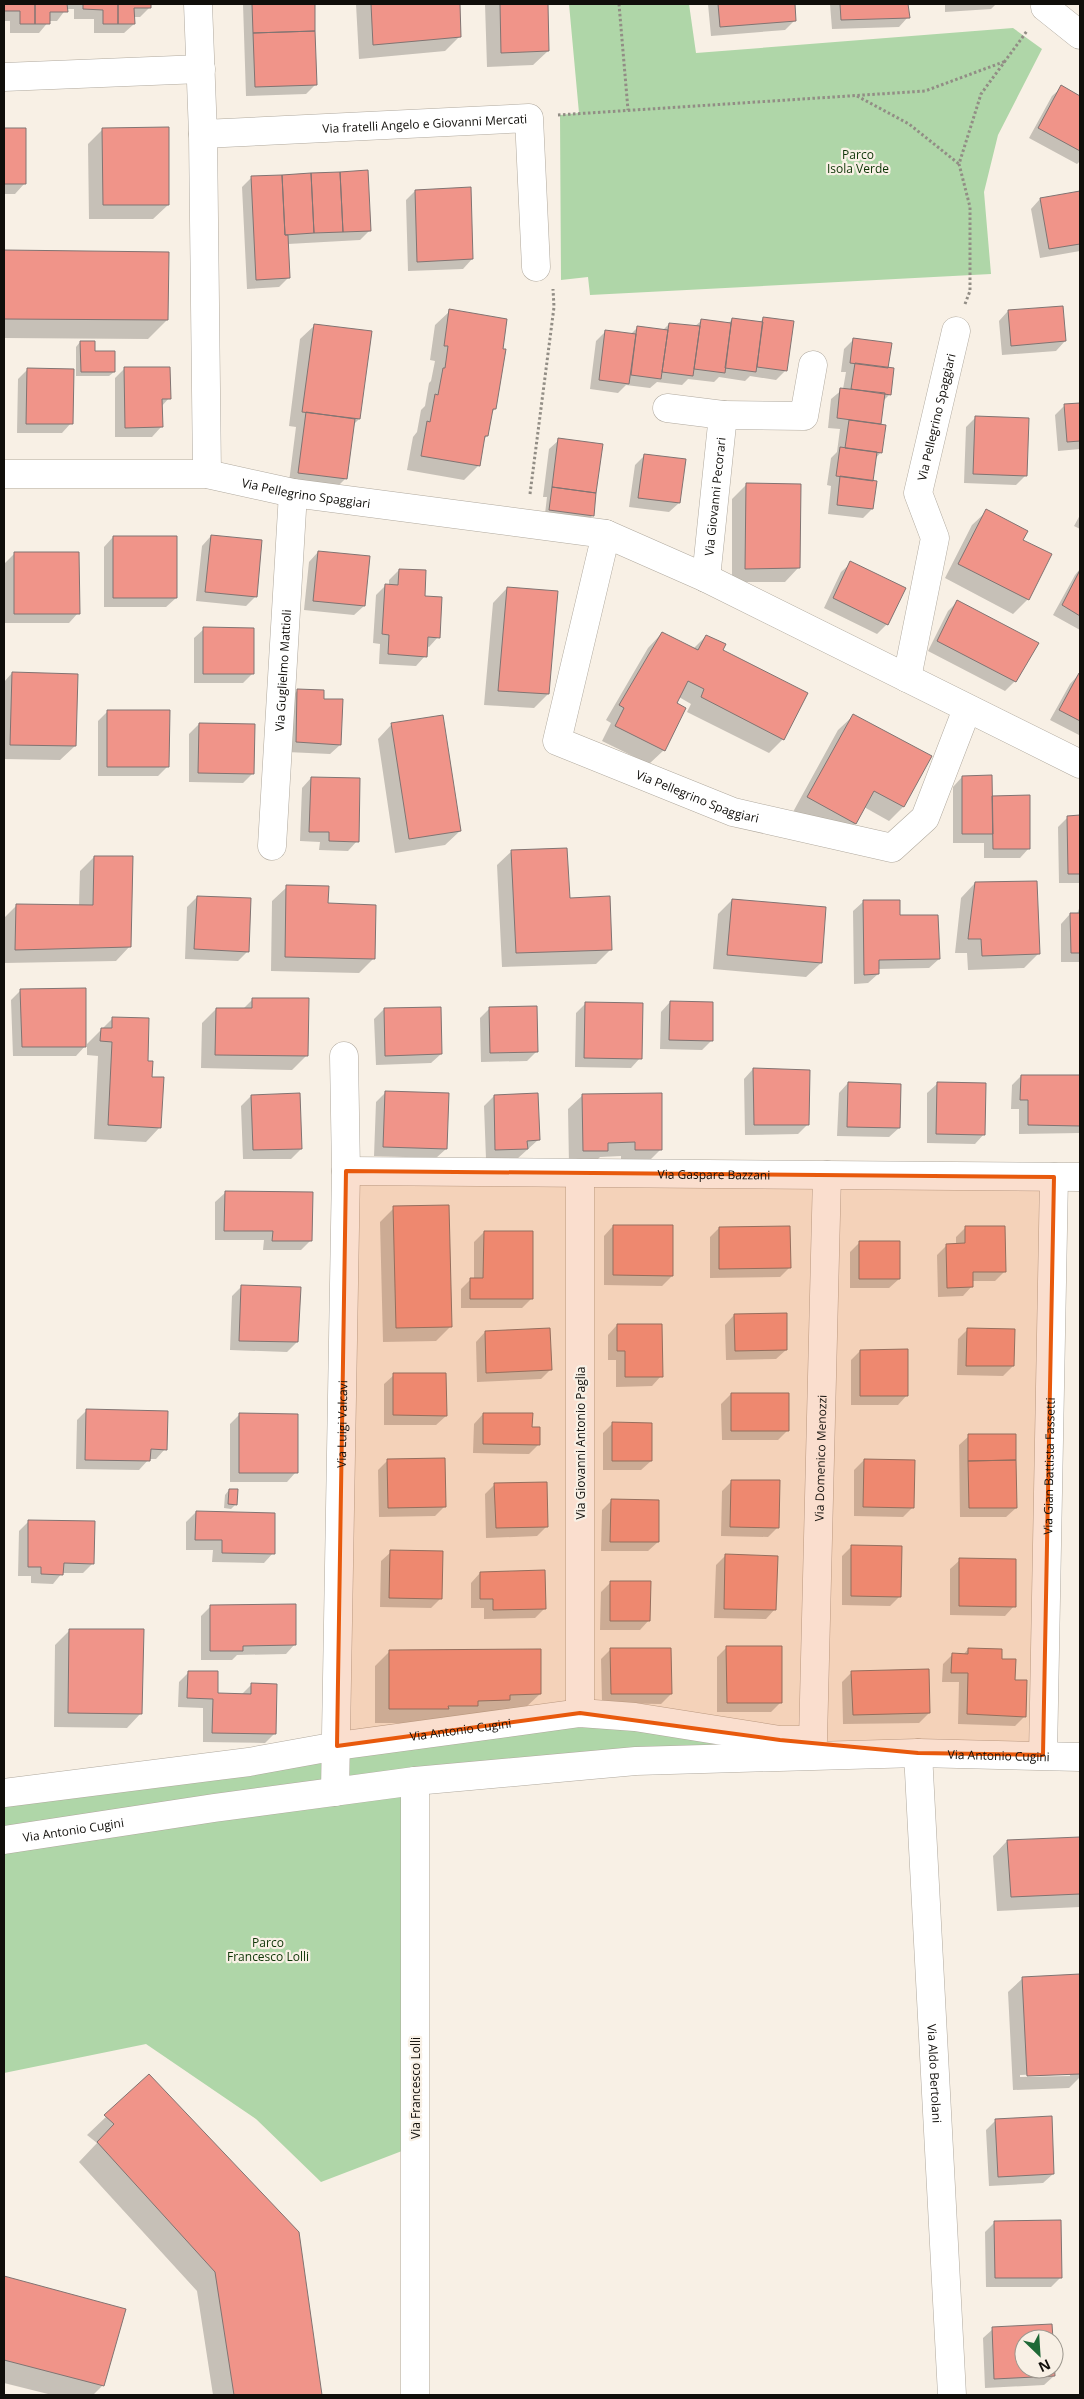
<svg xmlns="http://www.w3.org/2000/svg" width="1084" height="2399" font-family="'Open Sans',sans-serif">
  <style>
    .green { fill: #afd6a8 }
    .shadow { fill: #0003; fill-rule: evenodd }
    .building { fill: #f09489; stroke: #817472 }
    .lines { fill: none; stroke-linecap: round; stroke-linejoin: round }
    .minor-casing { stroke: #b0a99e; stroke-width: 29 }
    .path { stroke: #928d85; stroke-width: 3; stroke-dasharray: 2.5 2.5; stroke-linecap: butt }
    .minor { stroke: #fff; stroke-width: 28 }
    .marked { fill: #e8590c; fill-opacity: 0.2; stroke: #e8590c; stroke-width: 4; stroke-linejoin: round }
    .labels { text-anchor: middle; dominant-baseline: central; stroke-width: 4.5; stroke-linejoin: round; paint-order: stroke }
    .street-label { font-size: 12px; fill: #100e0a; stroke: #f8f0e5 }
    .park-label { font-size: 12px; fill: #0c3405; stroke: #f8f0e5 }
  </style>
  <rect width="100%" height="100%" fill="#f8f0e5"/>
  <path class="green" d="M569,4h120l7,49 317,-25 29,21 -44,86 -14,57 7,82 -401,21 -2,-18 -27,3 -1,-165 19,-2z
    M580,1713l338,40 -503,28v365l-94,36 -65,-63 -110,-75 -142,29v-280z"/>
  <path class="shadow" d="M4,4h145v4l-9,9h-7l1,7 -10,9h-30v-14h-20v-10h-8l-9,12h-8l-10,12h-29v-12h-6z
    M243,4h70l3,80 -10,10 -60,2z
    M356,4h102l2,32 -15,15 -86,8z
    M485,4h61l2,47 -15,14 -46,2z
    M708,4h86l1,16 -10,10 -74,6z
    M830,4h77l1,13 -9,10 -67,2z
    M945,4h51l-5,5 -46,3z
    M1062,87l18,10v64l-3,3 -48,-26 23,-42z
    M4,129h21l-1,55 -9,10h-11z
    M103,129l65,76 -15,14h-64l-1,-75z
    M252,177l118,53 -10,10 -72,4 1,33 -10,10 -32,2 -5,-102z
    M415,191l57,68 -9,10 -55,2 -2,-71z
    M1080,192v59l-40,7 -9,-49 9,-10z
    M4,251l164,2 -1,67 -19,19 -144,-1z
    M450,311l45,98 -4,4 -4,23 -4,4 -4,25 -15,15 -57,-10 6,-33 4,-5 4,-22 4,-4 4,-23 2,-2 4,-20 -5,-1 5,-35z
    M1008,311l57,30 -9,10 -54,4 -3,-34z
    M764,318l22,52 -10,10 -26,-4 -5,5 -26,-4 -5,5 -26,-3 -6,6 -25,-3 -7,6 -24,-3 -8,8 -28,-4 6,-48 10,-10 24,4 8,-8 25,3 6,-6 25,3 7,-6 27,3 4,-5 27,4z
    M315,325l44,94 -7,7 -7,53 -9,9 -47,-6 7,-55 -7,-1 11,-87z
    M854,339l33,30 3,25 -7,7 -3,24 1,27 -6,7 -4,23 1,27 -9,9 -35,-4 3,-28 -4,-1 4,-27 6,-6 3,-23 -12,-1 3,-29 12,-10 3,-17h-5l3,-23z
    M80,342l34,30 -5,4h-33v-29z
    M125,368l44,30 -8,9v20l-9,10h-37v-59z
    M27,370l44,53 -9,10h-45l1,-54z
    M1080,404v45l-22,2 -3,-36 10,-10z
    M976,417l50,58 -10,10 -52,-2 2,-56z
    M559,440l33,76 -4,4 -43,-6 2,-17h-4l6,-48z
    M645,455l34,48 -10,9 -40,-5 6,-42z
    M746,485l53,82 -14,15h-53v-83z
    M987,511l35,29 6,59 -15,15 -68,-36 27,-53z
    M1080,515v14l-6,-3z
    M211,536l45,60 -10,10 -50,-5 6,-55z
    M113,537l63,61 -10,9h-62v-60z
    M318,552l46,54 -10,9 -50,-5 5,-48z
    M15,553l63,60 -9,10h-64v-60z
    M851,563l36,61 -10,10 -53,-26 17,-36z
    M1080,569v61l-27,-15 22,-40z
    M399,570l24,27 15,40 -9,10 -3,-1 -1,10 -9,10 -37,-2 1,-20 -7,-1 3,-48 9,-9h4v-6z
    M507,588l41,106 -14,14 -50,-3 9,-102z
    M957,602l58,79 -10,10 -77,-40 20,-40z
    M204,629l49,44 -10,10h-49v-45z
    M662,633l31,16 13,-13 77,103 -14,14 -82,-41 4,-8 -12,-7 -15,53 -15,14 -47,-23 9,-18 -5,-3 42,-72z
    M12,673l63,73 -15,14 -56,-1v-77z
    M1079,674l1,1 -1,60 -29,-15 20,-36z
    M298,690l24,10 18,45 -10,9 -43,-2 1,-52z
    M108,711l60,55 -10,10h-60v-55z
    M853,716l78,41 -28,50 -14,14 -25,-14 -9,17 -15,14 -47,-26 45,-82z
    M199,724l54,49 -10,10 -54,-1v-48z
    M392,724l68,107 -15,14 -50,8 -17,-114z
    M962,777l29,20 38,51 -9,10h-36v-15h-31v-56z
    M311,778l46,63 -9,10 -29,-1 1,-8 -20,-1 2,-53z
    M1080,816v67h-21l-1,-56 10,-10z
    M512,851l56,48 43,50 -15,15 -94,3 -5,-102z
    M94,857l36,89 -14,15 -112,2v-45l13,-13 62,1 1,-35z
    M975,883l64,70 -15,15 -56,2 -1,-17h-12l6,-55z
    M287,887l40,18 47,53 -15,15 -88,-2 1,-70z
    M197,897l51,54 -10,10 -53,-2 2,-52z
    M732,900l89,63 -15,14 -93,-8 5,-55z
    M863,902l35,14 41,43 -10,9 -51,1v5l-10,9 -14,1 -1,-73z
    M1080,906v56h-19v-38l9,-10h7z
    M21,990l64,56 28,-28 33,44 14,65 -14,15 -52,-3 4,-83 -11,-1v-11l-11,12h-63l-2,-56z
    M253,999l54,56 -15,15 -91,-2 1,-45 14,-14h27z
    M670,1002l41,39 -9,9 -42,-1 1,-37z
    M586,1003l54,55 -9,10 -56,-1 1,-54z
    M384,1009l57,45 -10,9 -55,2 -2,-46z
    M489,1009l48,42 -10,10 -46,1 -1,-44z
    M753,1069l55,55 -10,10 -53,1 -1,-56z
    M1021,1076l59,1v56l-61,1v-25h-8l1,-24z
    M848,1083l51,45 -10,9 -52,-1 2,-43z
    M937,1084l47,50 -9,10 -48,-1v-50z
    M385,1093l61,56 -10,9 -62,-2 2,-54z
    M299,1094l2,55 -10,10h-48l-2,-53 10,-10z
    M583,1095l78,54 -15,15h-25v-8l-21,1 -8,8h-23l-1,-56z
    M494,1096l44,44 -21,19h-31l-2,-53z
    M225,1193l86,47 -10,10h-38l1,-10h-49v-38z
    M394,1208l57,118 -15,15 -53,1 -3,-120z
    M613,1226l59,50 -10,10 -58,-1v-49z
    M719,1228l71,39 -10,10 -70,1v-41z
    M965,1228l40,43 -10,10h-23v5l-9,10 -25,1 -1,-42 10,-10h9v-8z
    M484,1232l47,67 -9,9h-61v-19l10,-10h3v-37z
    M860,1242l39,37 -10,9h-39v-36z
    M242,1286l55,56 -10,10 -57,-2 2,-54z
    M734,1315l52,35 -10,9 -50,1 -1,-35z
    M617,1325l44,51 -9,10 -36,1v-27h-8v-25z
    M967,1330l46,36 -10,10 -46,-1 1,-36z
    M485,1332l66,37 -10,10 -64,3 -1,-40z
    M860,1351l47,44 -9,10h-47v-45z
    M394,1375l52,41 -10,9h-52v-41z
    M731,1394l57,36 -10,10h-56l-1,-36z
    M87,1410l78,39 -9,10h-7l-10,11 -63,-1 1,-49z
    M240,1414l56,58 -9,10h-57v-58z
    M483,1414l48,14 8,16 -10,10 -56,-1 1,-29z
    M613,1423l38,38 -10,9h-38v-37z
    M969,1436l47,72 -10,9h-46l-1,-72z
    M388,1460l56,47 -9,9 -56,1 -1,-47z
    M864,1460l49,47 -10,10 -49,-1v-46z
    M732,1481l46,46 -10,10 -47,-1 1,-45z
    M495,1484l52,42 -10,10 -51,2 -1,-44z
    M229,1490l7,14 -5,5 -7,-1 1,-13z
    M611,1501l47,41 -10,9h-47l1,-41z
    M196,1512l77,41 -9,10 -52,-1 1,-12h-27v-28z
    M29,1521l64,42 -10,10h-21l-9,11 -22,-1v-7h-13l1,-45z
    M852,1546l48,50 -10,10 -48,-1v-49z
    M391,1552l50,46 -10,10 -51,-1 1,-46z
    M726,1555l49,54 -9,10 -52,-1 2,-53z
    M960,1560l54,46 -9,10 -55,-1v-46z
    M480,1573l65,35 -10,10 -51,1v-11h-13v-25z
    M611,1582l38,38 -9,10h-40l1,-38z
    M210,1607l85,37 -9,10 -49,1 -5,5h-31v-44z
    M70,1630l71,83 -14,15 -73,-1 1,-82z
    M726,1648l55,54 -10,10h-54v-55z
    M611,1649l60,45 -10,10 -59,-1 -1,-44z
    M968,1649l33,11 13,21 11,35 -10,10 -57,-2 1,-42h-17l1,-18 9,-9h11z
    M390,1651l150,43 -15,14 -25,1 -6,5 -61,9h-58v-57z
    M189,1672l28,22h25l10,-10 23,49 -10,10 -62,-1v-34l-25,-1 1,-25z
    M852,1672l77,41 -10,10 -76,1 -1,-42z
    M1080,1838v69l-83,4 -4,-55 14,-15z
    M1079,1976l1,101 -11,11 -56,2 -5,-98 15,-14zM1070,2073v3l-50,1v-2z
    M149,2076l148,157 23,162h-107l-16,-104 -118,-129 18,-19 -10,-8z
    M996,2120l57,54 -10,9 -54,3 -3,-56z
    M994,2223l67,54 -10,10h-65l-1,-55z
    M4,2277l120,33 -21,75 -10,10h-41l-48,-12z
    M993,2329l59,10h-28v30h29l1,7 -10,9 -59,3 -2,-50z"/>
  <path class="building" d="M4,4h31v20h-15v-13h-16z
    M35,4h32l1,8h-18v12h-15z
    M83,4h35v20h-15v-14l-20,-1z
    M118,4h33v4h-17l1,16h-17z
    M252,4h63v27l-62,2z
    M371,4h89l1,33 -88,8z
    M500,4h48l1,47 -48,2z
    M718,4h77l1,17 -76,6z
    M840,4h68l2,14 -69,2z
    M315,31l2,54 -62,2 -2,-54z
    M1061,85l19,11v55l-42,-23z
    M169,127v78h-66l-1,-77z
    M4,128h22v56h-22z
    M368,170l3,61 -28,1 -3,-60z
    M340,172l3,60 -29,1 -3,-60z
    M311,173l3,60 -29,2 -3,-60z
    M282,175l3,60h3l2,43 -34,2 -5,-104z
    M471,187l2,72 -56,3 -2,-72z
    M1080,191v53l-31,5 -9,-51z
    M4,250l165,2 -1,68 -164,-1z
    M1063,306l3,35 -55,5 -3,-36z
    M449,309l58,10 -4,30h3l-10,60h-3l-5,27h-3l-5,30 -59,-10 6,-35 3,1 5,-28 3,1 5,-27h2l3,-22h-4z
    M763,317l31,4 -7,50 -30,-4z
    M732,318l31,4 -7,50 -31,-4z
    M701,319l30,4 -6,50 -31,-4z
    M669,323l31,3 -7,50 -31,-4z
    M314,324l58,7 -12,88 -58,-7z
    M637,326l31,4 -7,49 -30,-4z
    M605,330l31,4 -7,50 -30,-4z
    M853,338l39,5 -4,25 -38,-5z
    M80,341h15v10h20v21h-34z
    M855,363l39,5 -3,27 -40,-6z
    M124,367h46l1,32h-9l1,28 -38,1z
    M27,368l47,1 -1,55h-47z
    M840,388l45,5 -4,31 -44,-6z
    M1080,403v38l-13,1 -3,-38z
    M306,412l49,7 -8,60 -49,-6z
    M975,416l54,2 -2,58 -54,-2z
    M849,420l37,5 -4,28 -37,-5z
    M558,438l45,6 -7,49 -44,-6z
    M840,447l37,5 -4,29 -37,-5z
    M644,454l42,5 -6,44 -42,-5z
    M840,476l37,5 -4,28 -36,-4z
    M746,483l55,1 -1,84 -55,1z
    M552,487l44,6 -2,23 -45,-6z
    M986,509l42,22 -5,9 29,14 -23,46 -71,-36z
    M211,535l51,5 -5,57 -52,-5z
    M113,536h64v62h-64z
    M318,551l52,5 -5,50 -52,-5z
    M14,552h65l1,62h-66z
    M850,561l56,27 -18,37 -55,-27z
    M399,569l27,1 -1,26 17,1 -2,41 -12,-1 -1,20 -39,-3 1,-19 -7,-1 3,-50 13,1z
    M1080,570v46l-18,-11z
    M507,587l51,4 -9,103 -51,-3z
    M957,600l82,43 -23,39 -79,-41z
    M203,627l51,1v46h-51z
    M662,632l36,18 8,-15 20,9 -3,6 85,43 -24,47 -83,-43 3,-8 -16,-8 -11,22 9,5 -21,43 -50,-25 9,-18 -5,-3z
    M12,672l66,2 -2,72 -66,-1z
    M1079,673h1v48l-21,-11z
    M297,689l27,1v9h19l-2,46 -45,-3z
    M107,710h63l-1,57h-62z
    M853,714l79,42 -28,51 -30,-16 -18,33 -49,-27z
    M443,715l18,116 -52,8 -18,-116z
    M199,723l56,1 -1,50 -56,-1z
    M992,775l1,59h-31v-58z
    M311,777l49,1 -1,64 -30,-1v-9h-20z
    M1030,795v54h-37l-1,-53z
    M1080,815v59h-12l-1,-58z
    M567,848l3,50 40,-2 2,54 -96,3 -5,-103z
    M94,856h39l-2,91 -116,3 1,-46 77,1z
    M1037,881l3,73 -58,2 -1,-17h-13l7,-57z
    M286,885l43,1 -1,17 48,2 -1,54 -90,-2z
    M197,896l54,2 -2,54 -55,-3z
    M732,899l94,8 -4,56 -95,-8z
    M863,900h37v15h38l2,44 -61,1v14l-15,1z
    M1070,913h10v40h-9z
    M86,988v59h-64l-2,-58z
    M252,998h57l-1,58 -93,-1 1,-47h36z
    M670,1001l43,1v39l-44,-1z
    M585,1002l58,1 -1,56 -58,-1z
    M537,1006l1,46 -48,1 -1,-46z
    M441,1007l1,47 -57,2 -1,-48z
    M112,1017l37,1 -1,43h5l-1,16h12l-3,51 -53,-3 4,-83 -12,-1 1,-13h11z
    M753,1068l57,2 -1,55h-55z
    M1021,1075h59v51l-52,-1v-25h-8z
    M848,1082l53,2 -1,44 -53,-1z
    M937,1082l49,1 -1,52 -49,-1z
    M385,1091l64,2 -2,56 -64,-2z
    M300,1093l2,56 -49,1 -2,-55z
    M538,1093l2,47 -13,1 1,8 -33,1 -1,-55z
    M662,1093v57h-27v-8l-27,1v8h-25l-1,-57z
    M225,1191l88,1 -1,49h-40l1,-10h-49z
    M449,1205l3,122 -56,1 -3,-122z
    M613,1225h60v51l-60,-1z
    M790,1226l1,42 -72,1v-42z
    M965,1226h40l1,46h-33v15l-26,1 -1,-44 19,-1z
    M484,1231h49v68h-63v-21h13z
    M859,1241h41v38h-41z
    M241,1285l60,2 -3,55 -59,-1z
    M787,1313v37l-52,1 -1,-37z
    M617,1324h45l1,53h-38v-26h-8z
    M550,1328l2,42 -66,3 -1,-42z
    M967,1328l48,1 -1,37h-48z
    M908,1349v47h-48v-46z
    M393,1373h53l1,43 -54,-1z
    M731,1393h58v38h-58z
    M86,1409l82,2 -1,39 -16,-1 -1,12 -65,-1z
    M239,1413l59,1v59h-59z
    M483,1413h50l-1,14h8v18l-57,-1z
    M612,1422l40,1v38h-40z
    M968,1434h48v26l-48,1z
    M445,1458l1,49 -58,1 -1,-49z
    M864,1459l51,1 -1,48 -51,-1z
    M1016,1460l1,48h-48l-1,-47z
    M731,1480h49l-1,48 -49,-1z
    M547,1482l1,45 -52,1 -2,-45z
    M229,1489h9l-1,16 -9,-1z
    M611,1499l48,1v42h-49z
    M196,1511l79,2v41l-53,-1v-13h-27z
    M28,1520l67,1 -1,43 -30,-1 -1,12 -22,-1v-7h-13z
    M851,1545l51,1 -1,51 -50,-1z
    M390,1550l53,1 -1,48 -53,-1z
    M725,1554l53,2 -2,54 -52,-1z
    M959,1558l57,1v48l-57,-1z
    M545,1570l1,39 -53,1v-11h-13v-27z
    M610,1581h41l-1,40h-40z
    M296,1604v41l-53,1v5h-33v-46z
    M69,1629h75l-2,85 -74,-1z
    M726,1646h56v57h-55z
    M610,1648h61l1,46h-61z
    M968,1648l34,1v10h14l-1,21h12l-1,37 -59,-3 1,-41h-17l1,-20 16,1z
    M541,1649v45l-31,1v5l-32,1v5h-30l1,3h-60v-59z
    M929,1669l1,44 -77,2 -2,-44z
    M188,1671h30v22l33,1v-11l26,1 -1,50 -64,-1 1,-34 -26,-1z
    M1080,1837v57l-69,3 -4,-57z
    M1080,1974v100l-53,2 -5,-99z
    M149,2074l150,158 23,163h-88l-19,-123 -118,-130 17,-18 -10,-9z
    M1052,2116l2,58 -56,3 -3,-58z
    M1061,2220l1,58h-67l-1,-57z
    M4,2276l122,33 -22,77 -100,-26z
    M1052,2324l1,15h-29v30h30v-9l1,16 -61,3 -2,-52z"/>
  <g class="lines">
    <defs>
      <g id="minor">
        <path d="M198,4l5,130 4,340"/>
        <path d="M1049,4l-4,3 35,28"/>
        <path d="M4,77l197,-8"/>
        <path id="s1" d="M203,134l326,-16 7,149"/>
        <path d="M667,408l56,7"/>
        <path id="s2" d="M4,474h203l86,19 313,41 100,44 374,186"/>
        <path id="s3" d="M606,534l-49,207 176,71 159,36 33,-30 42,-109"/>
        <path id="s4" d="M706,578l17,-163 81,1 9,-51"/>
        <path id="s5" d="M907,678l28,-140 -17,-45 38,-162"/>
        <path id="s6" d="M272,846l21,-353"/>
        <path id="s7" d="M346,1171l734,6"/>
        <path d="M580,1713v-540"/>
        <path id="s8" d="M813,1740l14,-565"/>
        <path id="s9" d="M918,1753l34,642"/>
        <path id="s10" d="M1043,1755l11,-578"/>
        <path d="M415,1781v614"/>
        <path id="s11" d="M335,1792l11,-621 -2,-115"/>
        <path id="s12" d="M4,1793l245,-31 88,-16 243,-33 55,4 145,23h25"/>
        <path id="s13" d="M4,1840l210,-32 201,-27 221,-20 282,-8 162,4"/>
      </g>
    </defs>
    <use href="#minor" class="minor-casing"/>
    <path class="path" d="M619,4l9,106
      M857,96l52,28 50,40
      M558,115l367,-24 81,-30
      M965,304l5,-13v-84l-11,-43 22,-70 46,-63
      M530,494l24,-187 -1,-18"/>
    <use href="#minor" class="minor"/>
  </g>
  <path class="marked" d="M346,1171l708,6 -11,578 -125,-2 -138,-13 -200,-27 -243,33z"/>
  <g class="labels">
    <g class="street-label">
      <text stroke="none"><textPath href="#s1" startOffset="222">Via fratelli Angelo e Giovanni Mercati</textPath></text>
      <text stroke="none"><textPath href="#s5" startOffset="269">Via Pellegrino Spaggiari</textPath></text>
      <text stroke="none"><textPath href="#s2" startOffset="304">Via Pellegrino Spaggiari</textPath></text>
      <text stroke="none"><textPath href="#s4" startOffset="82">Via Giovanni Pecorari</textPath></text>
      <text stroke="none"><textPath href="#s6" startOffset="176">Via Guglielmo Mattioli</textPath></text>
      <text stroke="none"><textPath href="#s3" startOffset="364">Via Pellegrino Spaggiari</textPath></text>
      <text stroke="none"><textPath href="#s7" startOffset="368">Via Gaspare Bazzani</textPath></text>
      <text stroke="none"><textPath href="#s11" startOffset="368">Via Luigi Valcavi</textPath></text>
      <text transform="translate(580 1443) rotate(-90)">Via Giovanni Antonio Paglia</text>
      <text stroke="none"><textPath href="#s8" startOffset="282">Via Domenico Menozzi</textPath></text>
      <text stroke="none"><textPath href="#s10" startOffset="289">Via Gian Battista Fassetti</textPath></text>
      <text stroke="none"><textPath href="#s12" startOffset="461">Via Antonio Cugini</textPath></text>
      <text stroke="none"><textPath href="#s13" startOffset="1000">Via Antonio Cugini</textPath></text>
      <text stroke="none"><textPath href="#s13" startOffset="70">Via Antonio Cugini</textPath></text>
      <text stroke="none"><textPath href="#s9" startOffset="321">Via Aldo Bertolani</textPath></text>
      <text transform="translate(415 2088) rotate(-90)">Via Francesco Lolli</text>
    </g>
    <g class="park-label">
      <text x="858" y="154">Parco<tspan x="858" dy="14">Isola Verde</tspan></text>
      <text x="268" y="1942">Parco<tspan x="268" dy="14">Francesco Lolli</tspan></text>
    </g>
  </g>
  <rect width="1084" height="2399" fill="none" stroke="#100e0a" stroke-width="10"/>
  <g transform="translate(1039 2354) rotate(155)"><circle r="24" fill="#f8f0e5" stroke="#9b968d"/>
  <path d="M0-4L9 19L0 12L-9 19Z" fill="#1f6936"/>
  <text y="-8" font-size="14" font-weight="bold" text-anchor="middle" fill="#100e0a">N</text>
  </g>
</svg>
